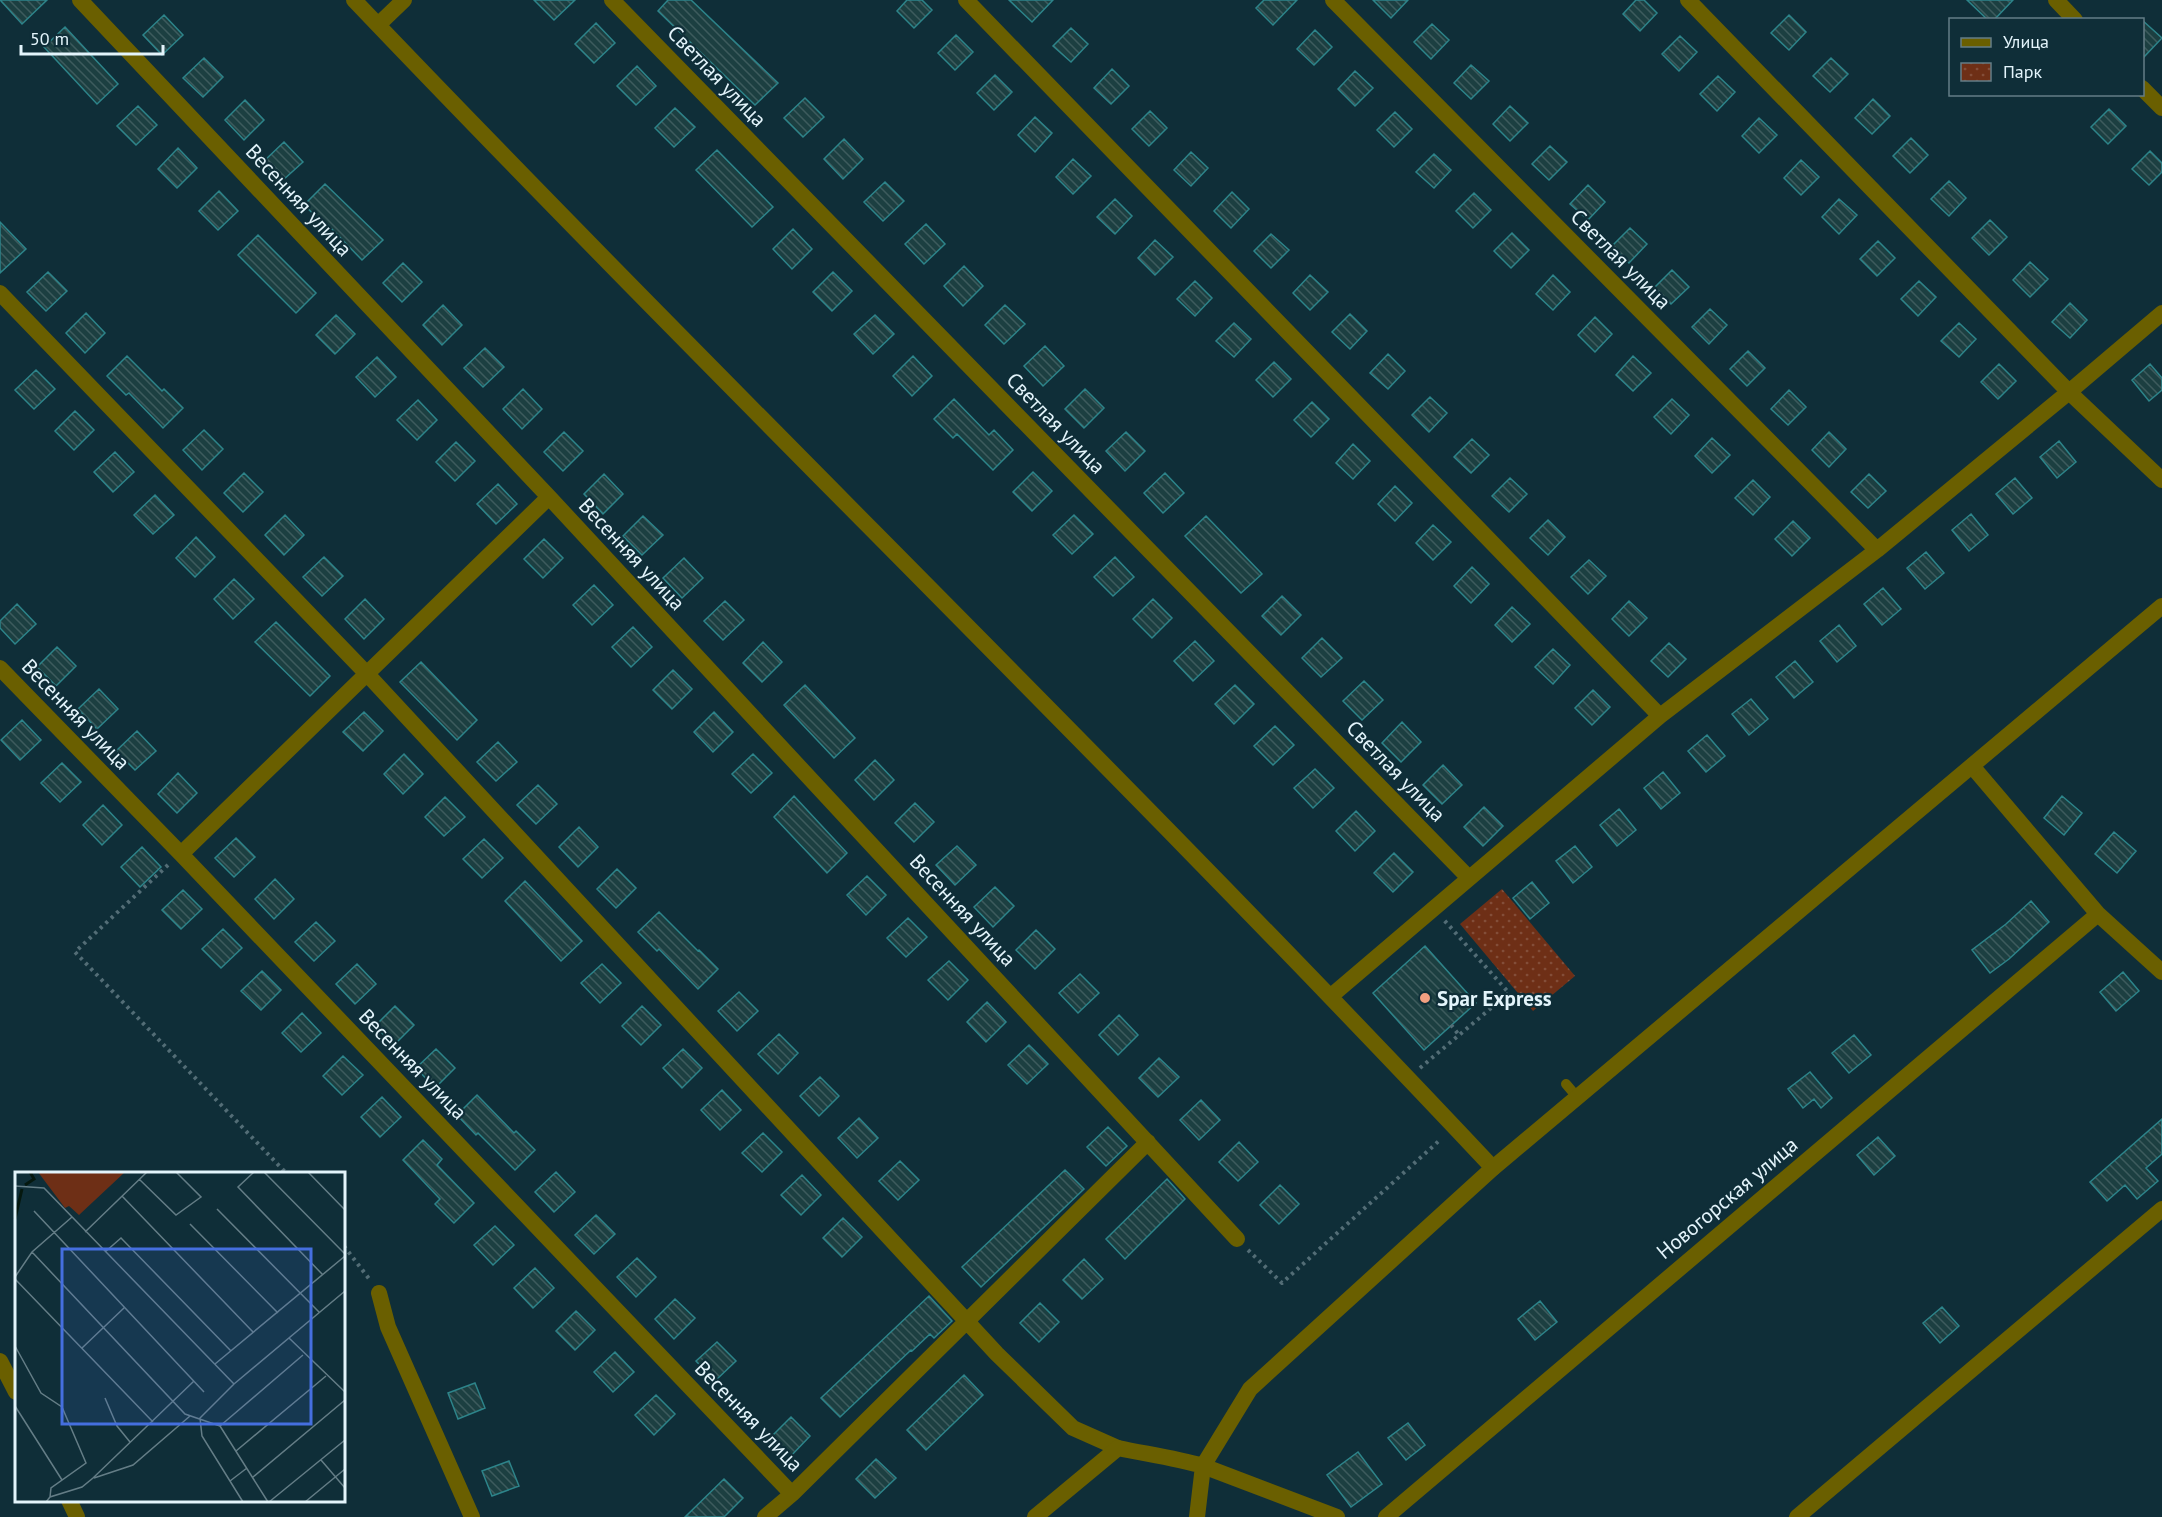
<svg xmlns="http://www.w3.org/2000/svg" width="2162" height="1517" font-family="'PT Sans',sans-serif">
  <style>
    .park { fill: url(#park-dots) }
    .building { fill: url(#building-back-hatch); stroke: #2d848a; stroke-width: 1.5 }
    .lines { fill: none; stroke-linecap: round; stroke-linejoin: round }
    .path { stroke: #536d76; stroke-width: 4; stroke-dasharray: 3 4.5; stroke-linecap: butt }
    .service { stroke: #6a5f00; stroke-width: 10 }
    .minor { stroke: #6a5f00; stroke-width: 16 }
    .tertiary { stroke: #6a5f00; stroke-width: 16 }
    .poi-dot { fill: #f2a081; stroke: #0f2e38; stroke-width: 2 }
    .labels { text-anchor: middle; dominant-baseline: central; stroke-width: 4.5; stroke-linejoin: round; paint-order: stroke }
    .street-label { font-size: 21px; fill: #e3f4fb; stroke: #0f2e38 }
    .poi-label { font-size: 21px; font-weight: bold; fill: #e3f4fb; stroke: #0f2e38; text-anchor: start }
    .inset-river { fill: none; stroke: #05180f; stroke-width: 3 }
    .inset-road { fill: none; stroke: #647d86; stroke-width: 1.5 }
    .view { fill: #456fdf; fill-opacity: 0.15; stroke: #456fdf; stroke-width: 3 }
    .inset-edge { fill: none; stroke: #e3f4fb; stroke-width: 3 }
  </style>
  <defs>
    <pattern id="park-dots" width="8" height="8" patternUnits="userSpaceOnUse" patternTransform="scale(1.5)"><rect width="8" height="8" fill="#6e2f16"/><path d="M2 2h.1M6 6h.1" fill="none" stroke="#834e39" stroke-width="1.8" stroke-linecap="round"/></pattern>
    <pattern id="building-back-hatch" width="6" height="6" patternUnits="userSpaceOnUse" patternTransform="scale(1.5)"><rect width="6" height="6" fill="#1c3f41"/><path d="M-1 5l2 2M0 0l6 6M5-1l2 2" fill="none" stroke="#3d5b5d"/></pattern>
  </defs>
  <rect width="100%" height="100%" fill="#0f2e38"/>
  <path class="park" d="M1502,889l73,87 -42,35 -73,-87z"/>
  <path class="building" d="M0,0h47l-25,24z
    M534,0h41l-21,20z
    M668,0h23l87,83 -23,22 -97,-94z
    M907,0h15l10,10 -18,18 -17,-17z
    M1009,0h44l-21,22z
    M1264,0h33l-24,25 -17,-17z
    M1373,0h35l-17,18z
    M1636,0h8l13,13 -17,18 -17,-17z
    M1967,0h46l-19,20h-6z
    M164,15l19,20 -21,20 -19,-20z
    M1789,15l17,17 -17,18 -18,-17z
    M2142,20l20,18 -20,21z
    M596,23l19,20 -21,20 -19,-19z
    M1432,24l17,16 -18,19 -17,-17z
    M65,27l53,57 -21,20 -53,-57z
    M1071,28l17,16 -17,18 -18,-16z
    M1315,30l17,17 -18,18 -17,-16z
    M956,35l17,17 -18,18 -17,-17z
    M1680,36l17,16 -18,19 -17,-17z
    M204,58l19,19 -20,20 -20,-19z
    M1831,58l17,16 -18,18 -17,-16z
    M1471,65l18,16 -18,18 -17,-16z
    M637,66l19,20 -20,19 -19,-19z
    M1112,69l17,17 -18,18 -17,-16z
    M1355,71l18,17 -18,18 -17,-17z
    M995,75l17,17 -18,18 -17,-17z
    M1718,76l17,16 -18,19 -17,-17z
    M805,98l19,19 -21,20 -19,-19z
    M1873,99l17,17 -18,18 -17,-16z
    M245,100l19,20 -20,20 -19,-20z
    M138,106l19,19 -21,20 -19,-19z
    M1510,106l18,17 -18,18 -17,-17z
    M675,108l20,19 -21,20 -19,-19z
    M2109,109l17,17 -18,18 -17,-17z
    M1150,111l17,17 -18,18 -17,-17z
    M1395,112l17,17 -18,18 -17,-17z
    M1035,117l17,16 -17,19 -17,-17z
    M1759,118l18,17 -18,18 -17,-17z
    M1911,138l17,17 -18,18 -17,-17z
    M844,139l19,20 -20,20 -19,-20z
    M284,142l19,20 -21,19 -19,-19z
    M1550,146l17,16 -18,18 -17,-16z
    M178,148l19,20 -20,20 -19,-19z
    M717,150l56,57 -21,20 -56,-57z
    M2150,151l12,12v9l-13,13 -17,-16z
    M1191,152l17,16 -17,18 -17,-16z
    M1434,154l17,16 -17,18 -18,-16z
    M1073,159l18,17 -18,18 -17,-17z
    M1801,160l18,17 -18,18 -17,-17z
    M1949,181l17,17 -17,18 -18,-17z
    M885,182l19,19 -21,20 -19,-19z
    M325,184l58,56 -21,20 -37,-38 -1,2 -20,-19z
    M1588,185l17,17 -17,18 -18,-16z
    M219,191l19,20 -20,19 -19,-19z
    M1232,192l17,17 -18,19 -17,-17z
    M1474,193l17,17 -18,18 -17,-17z
    M1115,199l17,17 -17,18 -18,-17z
    M1839,199l18,16 -18,19 -17,-17z
    M1990,220l17,17 -18,18 -17,-17z
    M0,222l26,27 -26,24z
    M926,224l19,20 -21,20 -19,-20z
    M1630,228l17,16 -18,19 -17,-17z
    M793,229l19,20 -20,20 -19,-20z
    M1512,233l17,17 -18,18 -17,-17z
    M1271,234l18,16 -18,18 -17,-17z
    M258,235l58,58 -20,20 -58,-58z
    M1155,240l18,17 -18,18 -17,-17z
    M1878,241l17,17 -18,18 -17,-17z
    M2030,262l18,17 -18,18 -17,-17z
    M403,263l19,19 -20,20 -19,-19z
    M964,266l19,20 -20,20 -19,-20z
    M1672,270l17,17 -18,17 -17,-16z
    M48,272l19,19 -21,20 -19,-19z
    M833,272l19,19 -20,20 -19,-19z
    M1310,275l18,17 -18,18 -17,-17z
    M1553,275l17,17 -17,18 -17,-16z
    M1195,281l17,17 -17,18 -18,-17z
    M1919,281l17,16 -18,19 -17,-17z
    M2070,303l17,17 -17,18 -18,-16z
    M443,305l19,20 -20,20 -19,-20z
    M1005,305l20,19 -21,20 -19,-19z
    M1710,309l17,16 -18,19 -17,-17z
    M86,313l19,20 -20,20 -19,-20z
    M1350,314l17,17 -17,18 -18,-17z
    M336,315l19,19 -20,20 -19,-19z
    M875,315l19,19 -21,20 -19,-20z
    M1595,317l17,17 -17,18 -17,-17z
    M1234,323l17,16 -17,18 -18,-16z
    M1959,323l17,16 -17,18 -18,-16z
    M1045,346l19,20 -21,20 -19,-20z
    M485,348l19,19 -21,20 -19,-19z
    M1748,351l17,17 -18,18 -17,-17z
    M1388,354l17,17 -17,18 -18,-16z
    M127,356l35,35 2,-2 19,19 -20,20 -34,-35 -3,2 -19,-19z
    M913,356l19,20 -20,20 -19,-20z
    M1633,356l18,17 -18,18 -17,-16z
    M377,357l19,20 -21,20 -19,-20z
    M1274,362l17,17 -18,18 -17,-17z
    M1999,364l17,17 -18,18 -17,-17z
    M2150,364l12,14v12l-13,11 -17,-21z
    M36,370l19,19 -21,20 -19,-19z
    M523,389l19,20 -20,20 -19,-20z
    M1085,389l19,19 -20,20 -19,-19z
    M1789,390l17,17 -18,18 -17,-16z
    M1430,397l17,16 -18,19 -17,-17z
    M954,399l35,36 5,-5 19,20 -20,20 -36,-36 -4,4 -19,-19z
    M1672,399l17,16 -18,19 -17,-17z
    M418,400l19,20 -20,20 -20,-20z
    M1312,402l17,17 -18,18 -17,-17z
    M75,411l19,19 -20,20 -19,-19z
    M204,430l19,19 -21,21 -19,-20z
    M564,432l19,19 -20,20 -19,-19z
    M1126,432l19,19 -20,20 -19,-20z
    M1829,432l17,17 -17,18 -17,-17z
    M1712,438l18,17 -18,18 -17,-17z
    M1472,439l17,16 -18,18 -17,-16z
    M2059,441l17,21 -19,16 -17,-21z
    M456,442l19,19 -20,20 -19,-19z
    M1353,444l17,17 -17,18 -17,-16z
    M115,452l19,20 -21,20 -19,-20z
    M1033,472l19,19 -20,20 -19,-19z
    M244,473l19,19 -20,20 -19,-19z
    M1165,473l19,20 -21,20 -19,-20z
    M604,474l19,20 -20,20 -19,-20z
    M1869,474l17,17 -18,17 -17,-16z
    M1510,478l17,16 -18,18 -17,-16z
    M2015,478l17,20 -19,16 -17,-20z
    M1753,480l17,17 -17,18 -18,-17z
    M498,484l19,20 -21,20 -19,-20z
    M1395,486l17,17 -17,18 -17,-17z
    M155,495l19,20 -21,19 -19,-19z
    M1971,514l17,21 -19,16 -17,-21z
    M285,515l19,20 -20,20 -19,-20z
    M1074,515l19,19 -21,20 -19,-19z
    M643,516l20,19 -21,20 -19,-19z
    M1206,516l56,58 -21,19 -56,-57z
    M1548,520l17,17 -17,18 -18,-17z
    M1793,521l17,17 -18,18 -17,-17z
    M1433,525l18,17 -18,18 -17,-17z
    M196,537l19,20 -20,20 -19,-19z
    M544,539l19,19 -20,20 -19,-19z
    M1926,552l18,21 -19,16 -18,-21z
    M324,557l19,19 -21,20 -19,-19z
    M1115,557l19,20 -21,19 -19,-19z
    M684,558l19,20 -21,20 -19,-20z
    M1589,560l17,16 -18,18 -17,-17z
    M1472,567l17,17 -18,19 -17,-17z
    M234,579l20,20 -21,20 -19,-20z
    M594,585l19,20 -21,20 -19,-20z
    M1883,588l18,21 -19,16 -18,-21z
    M1282,596l19,19 -20,20 -19,-19z
    M365,599l19,20 -20,20 -19,-20z
    M1153,599l19,19 -20,20 -19,-19z
    M725,601l19,19 -21,20 -19,-19z
    M1629,601l18,17 -18,18 -17,-17z
    M17,604l19,20 -21,20 -15,-16v-7z
    M1512,607l18,17 -18,18 -17,-17z
    M276,622l54,54 -20,20 -55,-54z
    M1839,625l17,21 -19,16 -17,-21z
    M633,627l19,20 -21,20 -19,-20z
    M1322,638l20,20 -21,19 -19,-19z
    M1195,641l19,20 -21,20 -19,-20z
    M763,642l19,20 -20,20 -19,-19z
    M1669,643l17,16 -18,18 -17,-16z
    M57,647l19,19 -20,20 -19,-19z
    M1553,649l17,16 -17,19 -18,-17z
    M1795,661l18,21 -19,16 -18,-21z
    M421,662l56,58 -20,20 -57,-58z
    M673,670l19,19 -20,20 -19,-19z
    M1364,681l19,19 -21,20 -19,-19z
    M805,685l50,53 -21,20 -50,-53z
    M1235,685l19,19 -20,20 -19,-20z
    M99,689l19,20 -21,20 -19,-20z
    M1593,690l17,17 -18,18 -17,-17z
    M1751,699l17,20 -19,16 -17,-21z
    M364,712l19,19 -20,20 -20,-19z
    M714,712l19,20 -20,20 -19,-20z
    M22,720l19,20 -21,20 -19,-20z
    M1402,722l19,20 -20,20 -19,-19z
    M1275,726l19,19 -21,20 -19,-19z
    M137,731l19,20 -21,19 -19,-19z
    M1707,735l18,21 -19,16 -18,-21z
    M498,742l19,20 -21,19 -19,-19z
    M404,754l19,20 -20,20 -19,-20z
    M753,754l19,19 -21,20 -19,-19z
    M875,760l19,20 -20,20 -19,-20z
    M62,763l19,19 -21,20 -19,-19z
    M1443,765l19,20 -20,19 -19,-19z
    M1315,769l19,19 -21,20 -19,-20z
    M1663,772l17,21 -19,16 -17,-21z
    M178,773l19,20 -20,20 -19,-19z
    M538,785l19,19 -21,20 -19,-19z
    M794,796l53,57 -20,20 -53,-56z
    M2062,796l20,17 -18,22 -20,-17z
    M445,797l20,20 -21,19 -19,-19z
    M915,803l19,19 -20,20 -19,-19z
    M103,805l19,20 -20,20 -19,-20z
    M1484,807l19,19 -20,20 -19,-19z
    M1619,809l17,21 -19,16 -17,-21z
    M1356,811l19,20 -20,20 -19,-20z
    M579,827l19,20 -20,20 -19,-20z
    M2114,832l22,19 -19,22 -22,-19z
    M236,838l19,19 -21,20 -19,-19z
    M484,839l19,19 -21,20 -19,-19z
    M957,846l19,19 -21,20 -19,-20z
    M1575,846l17,21 -19,16 -17,-22z
    M142,847l19,20 -21,20 -19,-20z
    M1394,853l19,19 -20,20 -19,-19z
    M617,869l19,19 -20,20 -19,-19z
    M867,876l19,19 -20,20 -19,-20z
    M275,879l19,20 -20,20 -19,-20z
    M525,881l57,60 -21,20 -56,-60z
    M1532,882l17,21 -19,16 -17,-21z
    M995,887l19,19 -21,21 -19,-20z
    M183,890l19,19 -21,20 -19,-19z
    M2031,901l18,21 -40,37 -19,14 -18,-23 34,-26z
    M659,912l39,39 1,-1 19,19 -20,20 -39,-40 -2,2 -19,-19z
    M908,918l19,19 -21,20 -19,-19z
    M316,922l19,19 -21,20 -19,-19z
    M223,929l19,19 -21,20 -19,-19z
    M1036,930l19,19 -20,20 -19,-19z
    M1425,946l51,57 -52,47 -51,-57z
    M949,961l19,19 -20,20 -20,-20z
    M357,964l19,20 -21,20 -19,-20z
    M602,964l19,19 -21,20 -19,-20z
    M262,971l19,19 -20,20 -20,-19z
    M2123,972l16,19 -23,20 -16,-19z
    M1080,974l19,19 -21,20 -19,-20z
    M739,992l19,19 -21,20 -19,-20z
    M987,1002l19,20 -20,20 -19,-20z
    M395,1006l19,19 -20,20 -19,-19z
    M642,1006l19,19 -20,20 -19,-19z
    M302,1013l19,20 -20,19 -19,-19z
    M1119,1015l19,20 -20,20 -19,-20z
    M779,1034l19,19 -20,21 -20,-20z
    M1854,1035l17,20 -22,18 -17,-20z
    M1029,1045l19,19 -21,20 -19,-19z
    M436,1049l19,19 -20,20 -19,-20z
    M683,1049l19,19 -20,20 -19,-20z
    M343,1056l20,19 -21,20 -19,-19z
    M1159,1058l20,19 -21,20 -19,-19z
    M1810,1072l22,26 -11,10 -7,-9 -11,9 -15,-19z
    M820,1077l19,19 -20,20 -19,-20z
    M722,1090l19,20 -21,20 -19,-20z
    M477,1095l37,38 2,-2 19,19 -20,20 -37,-37 -2,2 -19,-20z
    M382,1097l19,20 -21,20 -19,-20z
    M1201,1100l19,20 -21,20 -19,-20z
    M859,1118l19,20 -21,20 -19,-20z
    M2162,1119v35l-16,14 12,13 -21,18 -12,-14 -18,16 -17,-19z
    M1108,1127l19,19 -21,20 -19,-19z
    M763,1133l19,19 -20,20 -20,-19z
    M1878,1137l17,19 -21,19 -17,-20z
    M423,1140l19,19 -5,6 37,38 -20,20 -19,-19 5,-5 -37,-39z
    M1239,1142l19,20 -20,19 -19,-19z
    M900,1161l19,19 -21,20 -19,-19z
    M1065,1170l19,19 -103,98 -19,-20z
    M556,1172l19,20 -21,20 -19,-20z
    M802,1175l19,20 -20,20 -20,-20z
    M1167,1179l18,20 -60,60 -19,-20z
    M1280,1185l19,19 -20,20 -19,-19z
    M596,1215l19,19 -21,20 -19,-19z
    M843,1218l19,19 -20,20 -19,-19z
    M495,1226l19,19 -21,20 -19,-20z
    M637,1258l19,19 -20,20 -19,-20z
    M1084,1259l19,20 -21,20 -19,-19z
    M535,1268l19,20 -21,20 -19,-20z
    M929,1296l23,25 -18,17 -4,-4 -18,17 -1,-1 -71,67 -19,-19z
    M675,1299l20,19 -21,21 -19,-20z
    M1540,1301l17,21 -22,18 -17,-21z
    M1040,1303l19,19 -20,20 -19,-19z
    M1942,1307l17,19 -19,17 -17,-20z
    M576,1311l19,19 -20,20 -19,-19z
    M717,1342l19,19 -21,20 -19,-20z
    M615,1352l19,20 -21,20 -19,-20z
    M964,1375l19,20 -57,55 -19,-20z
    M475,1383l10,25 -27,11 -10,-26z
    M656,1395l19,19 -21,21 -19,-20z
    M791,1417l19,19 -20,21 -19,-20z
    M1408,1423l17,22 -19,15 -18,-22z
    M1358,1452l24,32 -31,23 -24,-32z
    M876,1459l20,19 -21,20 -19,-19z
    M509,1461l10,25 -27,10 -10,-25z
    M724,1479l19,19 -19,19h-39z"/>
  <g class="lines">
    <path class="path" d="M168,865l-93,87 212,222
      M1451,1025l8,10
      M1420,1068l89,-75 -65,-73
      M344,1246l26,34
      M1248,1250l34,33 159,-144"/>
    <path class="service" d="M1566,1084l11,13"/>
    <path class="minor" d="M80,0l469,497 688,742
      M354,0c375,393 766,771 1139,1168
      M612,0l857,878
      M966,0l694,716
      M1333,0l544,550
      M1688,0l381,392 93,88
      M2056,0l19,20
      M378,25l26,-25
      M2142,88l20,20
      M0,293l368,382 629,679 76,74 45,20
      M0,668l181,186 611,640
      M1972,766l126,148 64,58
      M181,854l368,-357
      M1331,996l329,-280 217,-166 192,-158 93,-79
      M379,1293l9,34 84,190
      M0,1361l16,31
      M1203,1466l134,51
      M69,1500l8,17
      M765,1517l27,-23 356,-352
      M1386,1517l712,-603
      M1797,1517l365,-308"/>
    <path class="tertiary" d="M1035,1517l83,-69c28,6 57,10 85,18
      M1197,1517l6,-51 47,-77 243,-221 669,-562"/>
  </g>
  <circle class="poi-dot" cx="1425" cy="998" r="6"/>
  <g class="labels">
    <g class="street-label">
      <text transform="translate(717 76) rotate(46)">Светлая улица</text>
      <text transform="translate(299 200) rotate(47)">Весенняя улица</text>
      <text transform="translate(1621 259) rotate(45)">Светлая улица</text>
      <text transform="translate(1056 423) rotate(46)">Светлая улица</text>
      <text transform="translate(632 554) rotate(47)">Весенняя улица</text>
      <text transform="translate(76 714) rotate(46)">Весенняя улица</text>
      <text transform="translate(1396 771) rotate(46)">Светлая улица</text>
      <text transform="translate(963 910) rotate(47)">Весенняя улица</text>
      <text transform="translate(413 1064) rotate(46)">Весенняя улица</text>
      <text transform="translate(1727 1198) rotate(-40)">Новогорская улица</text>
      <text transform="translate(749 1416) rotate(46)">Весенняя улица</text>
    </g>
    <g class="poi-label">
      <text x="1437" y="998">Spar Express</text>
    </g>
  </g>
  <g transform="translate(15 1172)">
    <rect width="330" height="330" fill="#0f2e38"/>
    <path d="M23,0h87l-46,43 -10,-9 -4,2z" fill="#6e2f16"/>
    <path class="inset-river" d="M10,13l9,-6 -4,-7M0,47l7,-30"/>
    <path class="inset-road" d="M239,0l-16,15 85,88M249,0l81,82M293,0l37,38M124,7l37,36 25,-18 -25,-25M0,14l29,2 190,196M107,24l131,136M202,37l102,103M19,39l170,181M175,52l88,89M70,60l62,-60M17,80l153,162 35,12M90,80l16,-14 110,113M0,105l17,-25 40,-35M0,107l138,143M274,166l56,54M0,174l26,47 21,14 24,56 -35,25 -1,9M67,176l43,-41M200,192l130,-108M90,226l12,28 13,16M0,234l47,74M205,254l83,-71M205,254l48,76M221,279l90,-75M306,288l24,28M238,305l92,-77M79,306l39,-13 57,-49M215,309l17,-13M31,330l4,-5 32,-10 11,-9 101,-97M228,330l-41,-66 -2,-18 34,-34 111,-93M254,330l76,-62M290,330l40,-33"/>
    <path class="view" d="M47,77h249v175h-249z"/>
    <rect width="330" height="330" class="inset-edge"/>
  </g>
  <rect x="1949" y="18" width="195" height="78" fill="#0f2e38" stroke="#647d86" stroke-width="1.5"/>
  <rect x="1961" y="38" width="30" height="9" fill="#6a5f00" stroke="#647d86" stroke-width="1.5"/>
  <text x="2003" y="48" font-size="18" fill="#e3f4fb">Улица</text>
  <rect x="1961" y="63" width="30" height="18" fill="url(#park-dots)" stroke="#647d86" stroke-width="1.5"/>
  <text x="2003" y="78" font-size="18" fill="#e3f4fb">Парк</text>
  <path d="M21 45v9h142v-9" fill="none" stroke="#e3f4fb" stroke-width="3"/>
  <text x="30" y="45" font-size="18" fill="#e3f4fb" stroke="#0f2e38" stroke-width="4.5" paint-order="stroke">50 m</text>
</svg>
